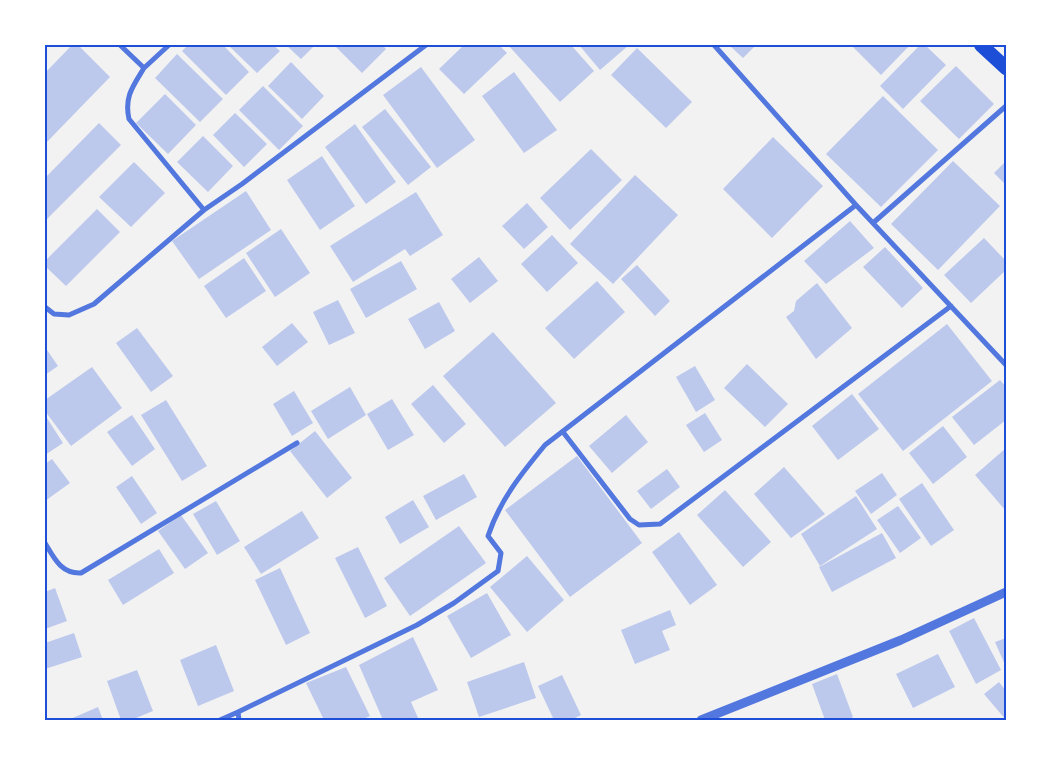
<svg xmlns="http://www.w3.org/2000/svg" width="1051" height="765" font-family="'Roboto Condensed',sans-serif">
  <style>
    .building { fill: #bdc9ec }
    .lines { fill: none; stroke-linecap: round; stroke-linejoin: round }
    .minor { stroke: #5277de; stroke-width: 5 }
    .tertiary { stroke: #5277de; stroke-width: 9 }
    .trunk { stroke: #1d4ed8; stroke-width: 14 }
    .neatline { fill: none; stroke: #1d4ed8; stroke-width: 2 }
  </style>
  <rect width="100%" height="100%" fill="#f2f2f2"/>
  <path class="building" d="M72,45h6l32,32 -65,67v-71z
    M188,45h35l26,27 -23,23 -44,-44z
    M228,45h45l7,6 -23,22z
    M286,45h29l-14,14z
    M334,45h48l4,4 -24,24z
    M464,45h35l8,8 -43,41 -25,-25z
    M508,45h63l23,26 -34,31z
    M579,45h50l-29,25z
    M729,45h27l-13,13z
    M851,45h59l-29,30z
    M920,45h5l21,20 -43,44 -23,-23z
    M637,48l55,54 -26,26 -55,-53z
    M177,54l46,45 -23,23 -45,-44z
    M291,62l33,34 -22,23 -34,-33z
    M956,66l38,38 -35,35 -39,-38z
    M421,67l54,73 -38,28 -54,-73z
    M514,72l43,58 -33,23 -42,-57z
    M263,86l40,40 -24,24 -40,-40z
    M165,94l31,31 -28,29 -32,-31z
    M883,96l55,54 -57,57 -55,-53z
    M385,109l46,58 -23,18 -46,-58z
    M235,113l32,31 -23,23 -31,-32z
    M99,123l22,22 -76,76v-43z
    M355,124l41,58 -30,22 -41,-57z
    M203,136l30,30 -25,26 -31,-30z
    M773,137l50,49 -51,52 -49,-49z
    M591,149l31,31 -52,50 -30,-32z
    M322,156l33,50 -35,24 -33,-50z
    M953,161l47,45 -62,64 -47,-46z
    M1006,161v24l-12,-12z
    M134,162l31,31 -34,34 -32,-30z
    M635,175l43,40 -65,69 -43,-40z
    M246,191l25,39 -72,49 -27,-38z
    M416,192l27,43 -33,21 -5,-7 -52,33 -23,-36z
    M527,203l21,24 -24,22 -22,-23z
    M97,209l23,23 -54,54 -21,-20v-5z
    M850,221l24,27 -48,36 -22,-23z
    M281,229l29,44 -35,24 -29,-44z
    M552,235l26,28 -31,29 -26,-28z
    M984,238l22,23v9l-35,33 -27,-28z
    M885,247l38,41 -21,20 -39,-41z
    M479,257l19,24 -28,22 -19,-24z
    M244,258l22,33 -40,27 -22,-32z
    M401,261l16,28 -51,29 -16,-29z
    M637,265l33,36 -15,15 -34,-37z
    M597,281l28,31 -51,47 -29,-31z
    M817,283l35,45 -36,31 -30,-42 8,-6 2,-10z
    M338,300l17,33 -26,12 -16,-33z
    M439,302l16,29 -30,18 -17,-30z
    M292,323l16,19 -31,24 -15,-19z
    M947,324l45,57 -89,70 -45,-57z
    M137,328l36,48 -22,16 -35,-49z
    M493,332l63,71 -51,44 -62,-71z
    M45,347l13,19 -13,9z
    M747,364l41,40 -23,23 -41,-39z
    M695,366l20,34 -19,12 -20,-35z
    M92,367l30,41 -51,38 -26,-35v-11z
    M1000,380l6,7v33l-32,25 -22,-28z
    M433,385l33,39 -22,19 -33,-39z
    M350,387l16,28 -38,24 -17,-28z
    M294,391l19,32 -21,13 -19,-32z
    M852,394l27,35 -41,31 -26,-34z
    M392,399l22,36 -26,15 -21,-36z
    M166,400l41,66 -25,15 -41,-66z
    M705,413l17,27 -18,12 -18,-27z
    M45,415l18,28 -18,12z
    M132,415l23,34 -23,17 -25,-34z
    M626,415l22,27 -36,31 -23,-27z
    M943,426l24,31 -34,27 -24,-31z
    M315,431l37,47 -25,20 -37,-47z
    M1006,448v63l-31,-36z
    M577,456l65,87 -72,54 -65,-87z
    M52,459l18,24 -25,18v-37z
    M784,467l41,47 -34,24 -37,-44z
    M667,469l13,18 -29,22 -14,-18z
    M882,473l15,22 -26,19 -16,-23z
    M464,474l13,23 -41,23 -13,-24z
    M132,476l25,37 -16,11 -25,-37z
    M922,483l32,47 -23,16 -32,-47z
    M725,490l46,52 -28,25 -46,-52z
    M856,496l21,33 -57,37 -19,-32z
    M413,500l16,27 -29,17 -15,-27z
    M216,501l24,40 -23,14 -24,-41z
    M898,506l23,32 -21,15 -23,-33z
    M302,511l17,27 -58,36 -17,-27z
    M181,515l27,38 -23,16 -27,-38z
    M459,526l27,37 -76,53 -26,-38z
    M679,532l38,53 -27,20 -38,-53z
    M882,533l14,25 -64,34 -13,-25z
    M358,547l29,59 -22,12 -30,-60z
    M159,549l15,24 -51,32 -15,-25z
    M527,556l37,44 -37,32 -37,-45z
    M280,568l30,65 -24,12 -31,-65z
    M55,588l12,33 -22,8v-37z
    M487,593l24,42 -40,23 -24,-42z
    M670,610l6,15 -14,6 8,19 -35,14 -14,-34z
    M974,618l27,52 -25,14 -27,-53z
    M74,633l8,24 -37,12v-26z
    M413,637l25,53 -27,12 8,18h-36l-24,-55z
    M1006,638v29l-11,-25z
    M216,645l18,46 -36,15 -18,-46z
    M938,654l17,33 -42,21 -17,-34z
    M524,662l12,36 -57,19 -12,-35z
    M346,667l24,49 -9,4h-37l-18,-37z
    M137,670l16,41 -22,9h-10l-14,-39z
    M837,674l16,43 -6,3h-22l-13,-36z
    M562,675l19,40 -10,5h-17l-16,-34z
    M999,682l7,9v29l-22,-26z
    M98,707l5,13h-35z"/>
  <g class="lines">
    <path class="minor" d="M120,45l24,23 25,-23
      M714,45l142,160 150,160
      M144,68c-11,18 -20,29 -15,51l75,91
      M873,223l133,-117
      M45,307l9,7 15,1 25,-11 110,-94 38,-26 184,-139
      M563,432l67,87 9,6 21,-1 291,-218
      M45,543c9,15 16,31 36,30l216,-130
      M220,720l18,-8
      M239,720l-1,-8 179,-87 37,-22 44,-32 3,-18 -13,-17c12,-36 33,-62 57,-91l311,-240"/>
    <path class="tertiary" d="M701,720l200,-80 105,-48"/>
    <path class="trunk" d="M981,45l25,23"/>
  </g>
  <rect width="1051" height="765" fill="none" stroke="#ffffff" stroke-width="92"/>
  <rect x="46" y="46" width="959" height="673" class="neatline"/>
</svg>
